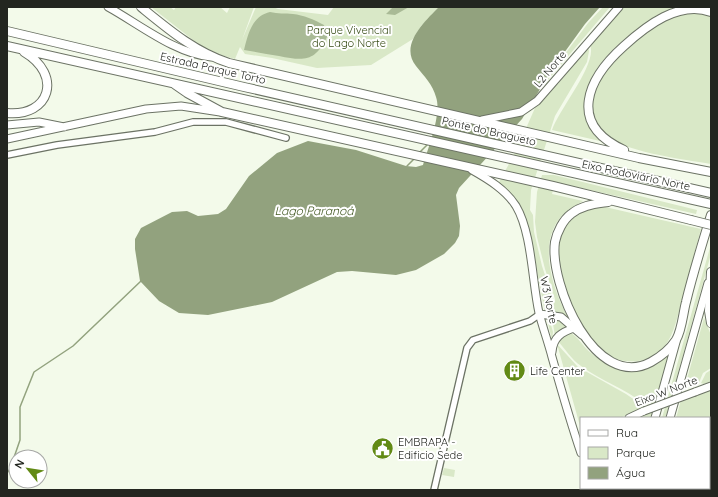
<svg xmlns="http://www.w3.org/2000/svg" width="718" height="497" font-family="Quicksand,sans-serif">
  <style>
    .green { fill: #d9e8c7 }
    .forest { fill: #a9ba96 }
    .water { fill: #92a27e }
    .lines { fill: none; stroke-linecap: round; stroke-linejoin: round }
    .stream { stroke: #92a27e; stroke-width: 1.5 }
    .minor-casing { stroke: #6c7365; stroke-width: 8 }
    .major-casing { stroke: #6c7365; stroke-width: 9 }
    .highway-casing { stroke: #6c7365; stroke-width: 10 }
    .minor { stroke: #fff; stroke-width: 5.5 }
    .major { stroke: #fff; stroke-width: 7 }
    .highway { stroke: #fff; stroke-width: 8 }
    .major-bridge-casing { stroke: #6c7365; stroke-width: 9; stroke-linecap: butt }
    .highway-bridge-casing { stroke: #6c7365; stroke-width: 10; stroke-linecap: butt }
    .major-bridge { stroke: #fff; stroke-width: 7 }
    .highway-bridge { stroke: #fff; stroke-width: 8 }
    .labels { text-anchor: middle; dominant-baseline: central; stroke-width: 4; stroke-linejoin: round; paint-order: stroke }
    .park-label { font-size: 11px; fill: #354a13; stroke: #fff }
    .street-label { font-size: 11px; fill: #232620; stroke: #fff }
    .poi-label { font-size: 11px; fill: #232620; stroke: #fff; text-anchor: start }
    .water-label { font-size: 12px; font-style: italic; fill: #435923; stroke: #fff }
  </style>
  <rect width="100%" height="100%" fill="#f3faea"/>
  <path class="green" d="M151,7h19l4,3 2,-3h44l7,6 3,-6h24l-12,33 14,-33h17l5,2 50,6 6,-8h105l-18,19 -8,13 -42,26 -54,3 -45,-10 -27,-4 -5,-7 -5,12 -28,-8z
    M603,7h7l-63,74 11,3 30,-37 1,4 -2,11 -32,54 -24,74 -1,20 3,5 1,17 8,34 10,31 -4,16h-3l-15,-80 -32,-49 18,-33 34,-77 38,-51z
    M624,7h56c-13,7 -28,13 -41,21 -36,25 -78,72 -39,113l-48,-11c7,-21 46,-67 38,-85z
    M695,12l16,4v148c-28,-5 -91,-12 -110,-32 -36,-39 38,-101 71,-114 7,-3 15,-5 23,-6z
    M542,175h12l143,35 -1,4 -141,-32 -3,12 31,7c-8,5 -17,9 -23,17 -23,28 -6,75 10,103l-19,-8 4,-14 -10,-30 -8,-32 -2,-15 2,-30z
    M595,207h10l96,22c-6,22 -12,45 -18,67 -5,17 -8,38 -19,51 -6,8 -17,13 -26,14 -10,1 -21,0 -30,-6 -28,-19 -58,-85 -49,-119 5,-17 22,-24 36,-29z
    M711,244v10l-44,159 -2,5h-3z
    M549,318l4,14 -1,8 -5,-21z
    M552,318l10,3 6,5 -8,4 -5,6z
    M704,318l7,17v33l-8,5 -5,12 -13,1z
    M569,332c9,4 14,15 22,21 27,21 62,26 81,-7l-20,72h-16l13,-5 2,-10 -7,1c-19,-16 -43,-23 -63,-38 -9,-6 -16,-17 -23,-25z
    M557,344l21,23 48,27 19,13 -25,11h-39v19l-1,-11z
    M711,370v11l-7,3 -3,-1 5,-10z
    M711,389v31l-2,1v-3h-33l5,-18z
    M711,428v43l-2,2v-44z
    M444,468l11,2 -1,7 -12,-2z
    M600,488h33l-1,2h-31z"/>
  <path class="forest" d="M393,7h16l-14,8 -9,-1z
    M270,12c8,2 15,1 23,2 10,1 22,6 31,11l3,12c-12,25 -23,24 -48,19 -12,-2 -23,-4 -35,-6 4,-16 8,-34 26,-38z"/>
  <path class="water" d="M439,7h161l-15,17 -34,47 -29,48 -63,69 -3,7 4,31 -1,10 -4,7 -11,11 -28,16 -20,5 -44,-4 -15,1 -65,30 -64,13 -29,-2 -20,-12 -19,-20 -5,-32v-10l6,-11 31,-16 15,-1 11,5 20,-2 8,-5 23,-33 28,-23 31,-12 48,9 50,16 10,1 7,-2c5,-17 19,-51 13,-68 -3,-12 -12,-21 -20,-31 -17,-21 9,-45 23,-59z"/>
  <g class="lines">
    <path class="stream" d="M419,153l9,-9
      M407,166l7,-7
      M7,473l3,-4 10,-29v-33l14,-35 39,-26 68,-65"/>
    <defs>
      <path id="minor" d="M7,155l50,-10 98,-13 38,-10h33l60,16
        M434,490l33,-142 6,-8 57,-19 10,-7"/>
      <path id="major" d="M108,7c31,17 68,47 103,50
        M482,120l39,-8 16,-11 82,-94
        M7,125l32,-3 25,5
        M7,139l139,-30 35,-3 39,6
        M472,170c16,9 34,20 44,36 16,27 16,75 23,107 4,15 9,29 13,44 9,32 18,64 29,96
        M540,314l21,3 21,18
        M552,352c1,-15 10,-20 22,-24
        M695,392l16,-6
        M629,418l15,-7
        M655,418l21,-76
        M670,418l38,-135
        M709,426l2,-1
        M593,488l1,2
        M659,488v2
        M635,490l1,-2"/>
      <path id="highway" d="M141,7c27,22 54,45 88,56l410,95 72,14
        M7,31l237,56 467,106
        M7,46l704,158
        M174,84l13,9 35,19 331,74 138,34
        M7,113c43,4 56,-38 17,-61
        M624,150c-57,-26 -37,-71 0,-104 22,-20 55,-46 87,-34
        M608,202c-13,2 -26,3 -37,12 -8,6 -14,18 -16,28 -6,42 40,150 96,120 9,-5 19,-13 25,-22 6,-10 7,-27 10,-38 7,-29 16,-58 25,-87
        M711,272l-2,39 2,12"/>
    </defs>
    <use href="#minor" class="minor-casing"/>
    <use href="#major" class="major-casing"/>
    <use href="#highway" class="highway-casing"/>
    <use href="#minor" class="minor"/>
    <use href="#major" class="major"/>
    <use href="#highway" class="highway"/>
    <defs>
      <path id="major-bridge" d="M644,411l51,-19"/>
      <path id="highway-bridge" d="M691,220l20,5"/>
    </defs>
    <use href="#major-bridge" class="major-bridge-casing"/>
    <use href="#highway-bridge" class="highway-bridge-casing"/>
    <use href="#major-bridge" class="major-bridge"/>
    <use href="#highway-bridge" class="highway-bridge"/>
  </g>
  <defs>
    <symbol id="building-disc" viewBox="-11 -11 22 22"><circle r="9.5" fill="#628a15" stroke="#fff"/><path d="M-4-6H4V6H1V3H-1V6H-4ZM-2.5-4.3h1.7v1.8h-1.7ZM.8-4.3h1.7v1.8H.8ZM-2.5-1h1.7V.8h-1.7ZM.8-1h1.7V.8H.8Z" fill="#fff"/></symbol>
    <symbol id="civic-disc" viewBox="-11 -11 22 22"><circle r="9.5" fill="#628a15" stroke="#fff"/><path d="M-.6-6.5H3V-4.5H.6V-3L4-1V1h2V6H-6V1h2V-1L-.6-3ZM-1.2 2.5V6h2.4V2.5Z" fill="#fff"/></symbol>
  </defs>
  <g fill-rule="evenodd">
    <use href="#building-disc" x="502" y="358" width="25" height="25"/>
    <use href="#civic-disc" x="370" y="436" width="25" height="25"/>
  </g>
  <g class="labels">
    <g class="park-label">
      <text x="349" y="30">Parque Vivencial<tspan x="349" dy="13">do Lago Norte</tspan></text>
    </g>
    <g class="street-label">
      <text transform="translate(213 68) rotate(13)">Estrada Parque Torto</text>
      <text transform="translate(550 69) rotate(-50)">L2 Norte</text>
      <text transform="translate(489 131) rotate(13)">Ponte do Bragueto</text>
      <text transform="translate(636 175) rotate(12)">Eixo Rodoviário Norte</text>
      <text transform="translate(549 300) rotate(78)">W3 Norte</text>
      <text transform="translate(666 391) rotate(-21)">Eixo W Norte</text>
    </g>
    <g class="poi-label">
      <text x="530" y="371">Life Center</text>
      <text x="398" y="442">EMBRAPA -<tspan x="398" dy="13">Edificio Sede</tspan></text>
    </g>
    <g class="water-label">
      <text x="314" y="210">Lago Paranoá</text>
    </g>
  </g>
  <rect width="718" height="497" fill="none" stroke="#232620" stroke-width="16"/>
  <rect x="580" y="417" width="130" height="72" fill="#ffffff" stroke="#a7a8a6"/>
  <rect x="588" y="430" width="20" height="6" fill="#ffffff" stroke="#a7a8a6"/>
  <text x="616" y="437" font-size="12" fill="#232620">Rua</text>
  <rect x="588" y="447" width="20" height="12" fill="#d9e8c7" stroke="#a7a8a6"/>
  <text x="616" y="457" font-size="12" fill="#232620">Parque</text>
  <rect x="588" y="467" width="20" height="12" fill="#92a27e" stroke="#a7a8a6"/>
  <text x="616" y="477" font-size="12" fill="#232620">Água</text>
  <g transform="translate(28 469) rotate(300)"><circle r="19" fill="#ffffff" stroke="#a7a8a6"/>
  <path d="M0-3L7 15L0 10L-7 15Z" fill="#628a15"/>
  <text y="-6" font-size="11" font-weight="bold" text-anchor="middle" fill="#232620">N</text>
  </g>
</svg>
